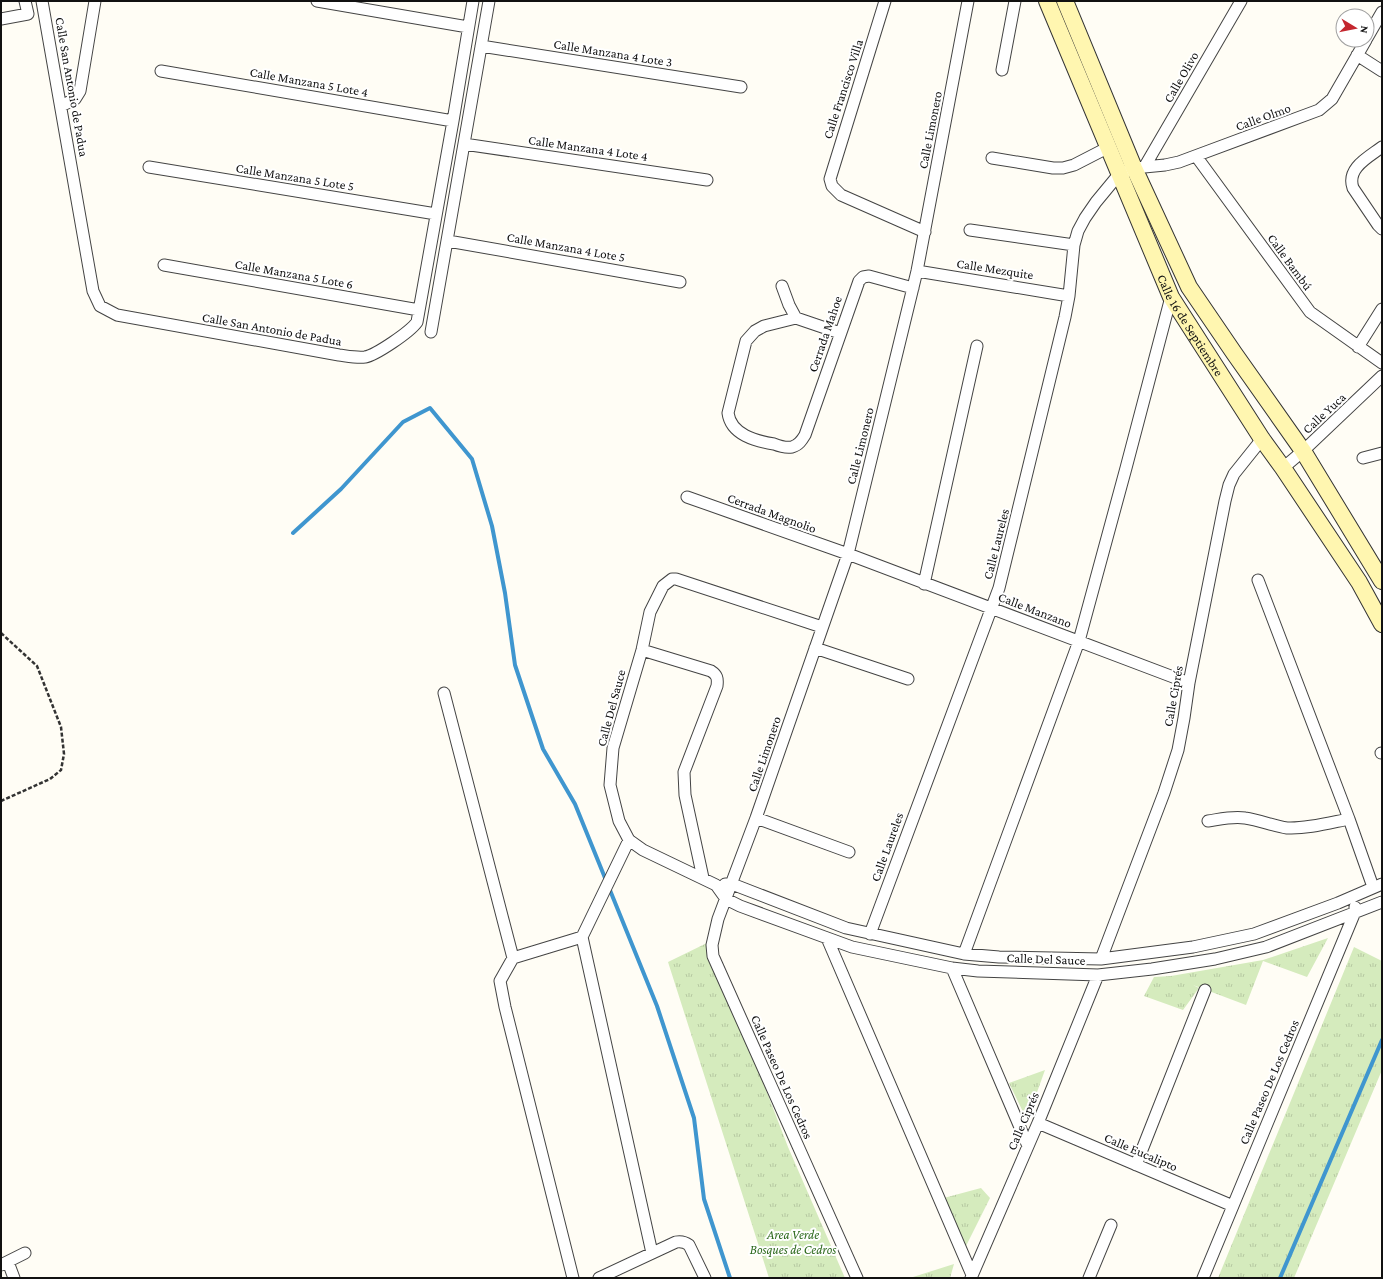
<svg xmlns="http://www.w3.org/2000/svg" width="1383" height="1279" font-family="'Crimson Pro',serif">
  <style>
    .grass { fill: url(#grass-tufts) }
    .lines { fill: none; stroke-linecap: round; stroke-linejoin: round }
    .stream { stroke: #3f96cf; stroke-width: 4 }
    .street-casing { stroke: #444; stroke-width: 13 }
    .secondary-casing { stroke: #333; stroke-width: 18 }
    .path { stroke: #333; stroke-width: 2.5; stroke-dasharray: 4 2; stroke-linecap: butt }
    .street { stroke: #fff; stroke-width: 11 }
    .secondary { stroke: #fff6b0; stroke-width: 16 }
    .labels { text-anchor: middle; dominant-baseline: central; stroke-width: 4; stroke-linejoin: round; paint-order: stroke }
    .street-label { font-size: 13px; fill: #111; stroke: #fff }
    .park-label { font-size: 13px; font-style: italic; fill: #2f6b1f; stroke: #fff }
  </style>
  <defs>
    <pattern id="grass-tufts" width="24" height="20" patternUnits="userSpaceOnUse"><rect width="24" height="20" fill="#d5ebbd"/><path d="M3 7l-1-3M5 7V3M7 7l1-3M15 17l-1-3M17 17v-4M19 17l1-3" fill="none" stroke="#b6c8a1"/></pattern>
  </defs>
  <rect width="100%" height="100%" fill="#fffdf5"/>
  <path class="grass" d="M1328,938l-21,39 -44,-16 -17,44 -53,-20 6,3 -16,22 -39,-14 10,-19 17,-1 92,-16z
    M709,942l79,205 57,131h-76l-101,-316z
    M1354,947l28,14v109l-88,208h-76z
    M1045,1070l-18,50 -18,-37z
    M981,1188l9,10 -25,50 -25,-49z
    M954,1264l-4,14h-37v-1z"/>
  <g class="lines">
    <path class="stream" d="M293,533l48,-44 62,-67 27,-14 42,51 20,67 13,67 10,72 28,84 32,55 82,202 37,112 10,81 26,79
      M1280,1278l102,-238"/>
    <defs>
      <path id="street" d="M42,1l51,290 7,15 17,9 222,40c8,1 18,3 26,2 11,-2 45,-25 52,-35l36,-201 20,-120
        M317,1l151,26
        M885,1l-55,178 2,7 9,9 84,37
        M1,19l27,-5 -3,-13
        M1367,38l15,-26
        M481,46l260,41
        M1357,55l25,16
        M1002,70l13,-69
        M161,71l292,50
        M61,106l14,-7 5,-8 15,-90
        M464,144l243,36
        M1382,147c-13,10 -36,21 -29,41l25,37 4,4
        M1196,156l114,156 72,51
        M992,158l61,10h10l11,-3 35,-18
        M1145,166l96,-165
        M149,167l287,47
        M970,230l104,15
        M448,241l232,41
        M164,265l255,45
        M917,271l152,25
        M782,286l7,19 7,13 44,15
        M796,318l-32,8 -9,5 -9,10 -18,72c3,22 28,28 46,31 5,2 12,4 18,3 7,-2 10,-7 13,-12l54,-154 4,-4 6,-1 44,12
        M431,332l58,-331
        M1358,347l24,-38
        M1363,458l19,-5
        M1283,468l20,-17 79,-75
        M687,497l161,57 341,129
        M1258,580l91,239 24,68
        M924,584l53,-238
        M822,627l-146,-48h-4l-9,7 -13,26 -8,38 -29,98 -3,37 9,36 10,19 14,10 73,35 10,14 14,7 112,41 57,12 43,9 26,3 120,4 54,-6 63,-10 51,-12 116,-45
        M815,648l93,31
        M642,650l69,21c6,4 7,7 6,15l-33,86 1,23 18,83
        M444,693l69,265 -13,23 5,26 68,271
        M1381,753h1
        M756,818l93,34
        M1208,821c13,-2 25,-5 37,-3 15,2 28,8 42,10 20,1 42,-5 62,-9
        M725,884h7l114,44 118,26 35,3 102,2 92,-12 61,-13 84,-31 44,-19
        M870,934l129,-346 66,-271 4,-21 5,-51 4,-14 7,-13 11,-16 24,-29 14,-5 31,-3 14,-3 140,-52 13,-11 34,-59
        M582,937l47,-97
        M827,938l145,337
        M964,954l115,-313 47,-173 45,-171
        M513,958l69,-21 70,316
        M1101,959l63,-166 14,-43 6,-32 5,-35 36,-182 4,-16 5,-11 28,-35
        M952,968l76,178
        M1038,1123l195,83
        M1136,1165l69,-175
        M8,1262l6,16
        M1,1265l24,-12
        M599,1278l77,-36c5,-1 9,0 13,3l16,33
        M857,1278l-144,-322 -1,-11 6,-26 38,-101 92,-264 69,-283 51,-270
        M971,1278l67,-155 60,-148
        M1089,1278l22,-53
        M1203,1278l152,-366v-5"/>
      <g id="secondary">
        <path id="s1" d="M1047,1l124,296 91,142 21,29 76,114 23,42"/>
        <path d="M1065,1l69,167 55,119 45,66 69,98 79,130"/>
      </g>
    </defs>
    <use href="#street" class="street-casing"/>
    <use href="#secondary" class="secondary-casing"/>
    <path class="path" d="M1,633l36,33 24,61 3,27 -3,16 -11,9 -49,22"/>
    <use href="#street" class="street"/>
    <use href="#secondary" class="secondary"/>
  </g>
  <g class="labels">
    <g class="street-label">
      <text transform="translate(613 53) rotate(9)">Calle Manzana 4 Lote 3</text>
      <text transform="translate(1181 77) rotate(-60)">Calle Olivo</text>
      <text transform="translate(309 82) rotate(10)">Calle Manzana 5 Lote 4</text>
      <text transform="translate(72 87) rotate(80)">Calle San Antonio de Padua</text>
      <text transform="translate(843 89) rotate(-72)">Calle Francisco Villa</text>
      <text transform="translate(1263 117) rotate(-20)">Calle Olmo</text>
      <text transform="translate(930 130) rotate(-79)">Calle Limonero</text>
      <text transform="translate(588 148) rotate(8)">Calle Manzana 4 Lote 4</text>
      <text transform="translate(295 177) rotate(9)">Calle Manzana 5 Lote 5</text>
      <text transform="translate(566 247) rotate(10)">Calle Manzana 4 Lote 5</text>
      <text transform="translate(1290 262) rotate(54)">Calle Bambú</text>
      <text transform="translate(995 269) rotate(9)">Calle Mezquite</text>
      <text transform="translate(294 274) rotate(10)">Calle Manzana 5 Lote 6</text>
      <text stroke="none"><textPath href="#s1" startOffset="355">Calle 16 de Septiembre</textPath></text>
      <text transform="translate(272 329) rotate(10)">Calle San Antonio de Padua</text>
      <text transform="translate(825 334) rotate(-71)">Cerrada Mahoe</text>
      <text transform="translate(1324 413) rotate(-43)">Calle Yuca</text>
      <text transform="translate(860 446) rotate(-76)">Calle Limonero</text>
      <text transform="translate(772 513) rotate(20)">Cerrada Magnolio</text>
      <text transform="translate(996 544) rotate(-76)">Calle Laureles</text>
      <text transform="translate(1035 610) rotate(21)">Calle Manzano</text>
      <text transform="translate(1173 696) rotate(-80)">Calle Ciprés</text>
      <text transform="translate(611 708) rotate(-75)">Calle Del Sauce</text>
      <text transform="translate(764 754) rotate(-71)">Calle Limonero</text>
      <text transform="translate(887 847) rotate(-70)">Calle Laureles</text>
      <text transform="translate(1046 959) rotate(2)">Calle Del Sauce</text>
      <text transform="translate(782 1077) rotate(66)">Calle Paseo De Los Cedros</text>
      <text transform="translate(1269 1082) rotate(-67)">Calle Paseo De Los Cedros</text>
      <text transform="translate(1023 1121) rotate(-67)">Calle Ciprés</text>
      <text transform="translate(1141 1152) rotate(23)">Calle Eucalipto</text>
    </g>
    <g class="park-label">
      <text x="793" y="1234">Area Verde<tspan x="793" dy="15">Bosques de Cedros</tspan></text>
    </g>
  </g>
  <rect width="1383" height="1279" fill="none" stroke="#111111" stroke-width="4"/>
  <g transform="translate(1355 28) rotate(100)"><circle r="19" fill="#ffffff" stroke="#a0a0a0"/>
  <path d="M0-3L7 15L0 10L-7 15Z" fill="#c4262e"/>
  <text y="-6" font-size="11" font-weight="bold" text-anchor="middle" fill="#111111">N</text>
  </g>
</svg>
